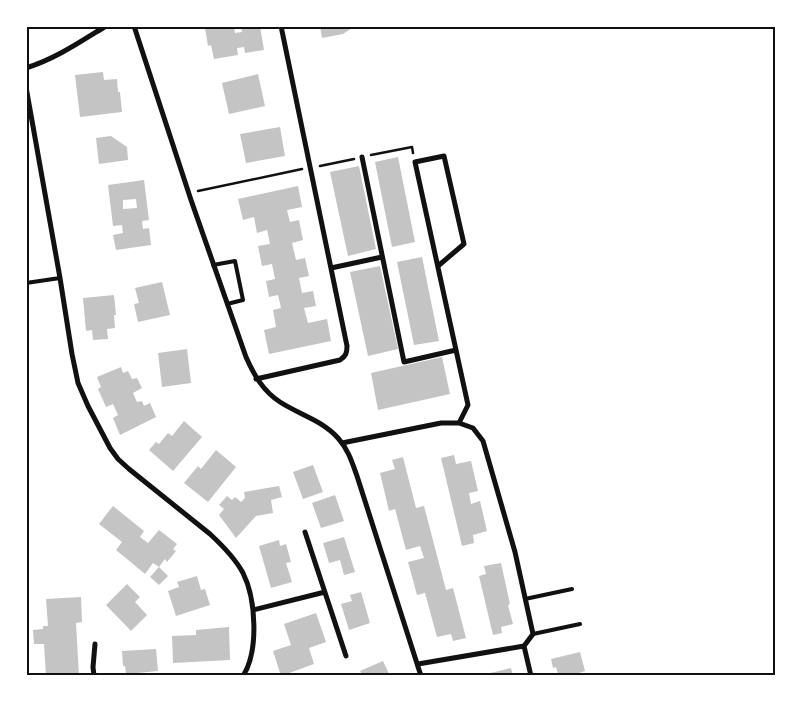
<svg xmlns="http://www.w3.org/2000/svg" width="801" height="702" font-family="Overpass,sans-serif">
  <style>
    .building { fill: #c4c4c4; fill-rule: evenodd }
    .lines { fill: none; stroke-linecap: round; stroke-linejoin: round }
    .path { stroke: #111; stroke-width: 2.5 }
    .service { stroke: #111; stroke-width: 4 }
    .minor { stroke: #111; stroke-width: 5 }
    .neatline { fill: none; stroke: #111; stroke-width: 2 }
  </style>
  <rect width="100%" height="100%" fill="#fff"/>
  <path class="building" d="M216,26h18l1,7 7,-1 -1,-6h19l4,24 -19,3 -1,-6 -7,1 1,7 -24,4 -3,-14 -3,1 -3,-18z
    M320,26h32v2l-9,6 -21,4z
    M103,72l1,8 13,-1 1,13h2l2,20 -42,5 -5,-42z
    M258,74l7,32 -36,8 -7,-31z
    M280,127l5,29 -39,7 -6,-29z
    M111,136l16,11 1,13 -29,4 -3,-26z
    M398,157l17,85 -23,5 -17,-85z
    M359,166l17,83 -28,7 -18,-84z
    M144,180l5,40 -7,1 1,8 6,-1 2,17 -35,5 -3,-15 10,-2 -1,-8 -9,1 -5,-41zM136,199l1,9 -14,1v-9z
    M298,186l4,21 -15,3 3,12 9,-2 4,20 -11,3 4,17 9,-2 4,18 -10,2 3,15 11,-2 3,15 -12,2 4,15 19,-4 4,22 -62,13 -5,-24 12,-3 -3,-17 8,-2 -3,-13 -9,2 -3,-16 9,-2 -3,-15 -10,2 -4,-20 12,-2 -3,-14 -10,3 -3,-16 -11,3 -5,-21z
    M422,257l17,84 -25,4 -17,-83z
    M380,266l18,83 -30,7 -18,-84z
    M162,282l8,33 -32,7 -4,-18 5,-1 -4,-15z
    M114,295l2,20h-2l1,13 -8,1 1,10 -15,1 -1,-10 -6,1 -3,-33z
    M187,349l4,34 -29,4 -4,-34z
    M442,357l8,37 -72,16 -7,-37z
    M121,367l2,6 5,-2 4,8 5,-1 5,10 -9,5 4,9 5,-1 2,5 6,-3 6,14 -36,18 -7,-17 5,-3 -5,-11 -7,3 -8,-18 3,-2 -4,-10z
    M184,421l18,16 -29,34 -24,-21 7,-8 3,2 9,-11 4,3z
    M216,450l20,17 -28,35 -24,-19 14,-17 3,3z
    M454,455l2,9 15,-3 7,30 -9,2 2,11 9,-3 7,30 -14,4 1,8 -12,3 -21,-88z
    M403,457l13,51 8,-2 22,84 7,-2 13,50 -13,3 -2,-7 -14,3 -12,-44 -8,2 -9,-33 16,-4 -4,-12 -14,4 -11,-41 -6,2 -9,-38 15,-4 -3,-9z
    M313,465l10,27 -20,7 -10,-27z
    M279,486l3,11 -11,3 2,13 -17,3 -20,22 -17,-23 5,-6 -5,-4 8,-9 5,4 3,-3 6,5 4,-4 -1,-6z
    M335,495l9,26 -23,7 -9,-25z
    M113,506l31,25 -4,6 8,6 11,-13 18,14 -4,5 3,2 -9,11 -2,-3 -6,8 -6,-4 -8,11 -29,-24 6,-8 -23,-18z
    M344,537l11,35 -11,3 -4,-15 -11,3 -6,-20z
    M279,540l1,6 6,-2 5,18 -5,1 6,19 -21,6 -12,-42z
    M501,563l9,41 -2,1 5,19 -12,3 1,6 -9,2 -14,-59 7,-2 -2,-8z
    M159,567l9,9 -9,9 -9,-8z
    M197,576l4,14 4,-1 5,16 -34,11 -8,-25 11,-4 -2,-5z
    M127,584l13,13 -5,5 12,13 -16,16 -25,-26z
    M361,592l9,31 -21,7 -8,-26 11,-3 -2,-6z
    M81,597l1,25 -6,1 3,53h-33l-2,-32h-10l-1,-14 10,-1v-3h5l-2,-27z
    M316,613l10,29 -17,6 5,16 -33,12 -8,-25 18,-6 -7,-21z
    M229,627l1,33 -57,3 -1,-27 24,-1v-5z
    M156,649l2,22 -32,3 -1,-8h-2l-1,-15z
    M580,652l5,19 -6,2 1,3h-18v-3l-4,1 -2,-7 -3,1 -2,-9z
    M383,661l7,15h-27l-3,-5z
    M511,668l2,8h-31v-1z"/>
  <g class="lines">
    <path class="path" d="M371,155l41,-8 1,6
      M320,166l34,-7
      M198,191l104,-22"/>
    <path class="service" d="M213,265l22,-4 8,39 -16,4
      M26,283l34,-5
      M525,599l47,-10
      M533,634l47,-10"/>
    <path class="minor" d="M134,26l57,174 55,157c8,18 17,34 34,45 20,13 42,18 58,36 10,11 14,24 19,38l64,200
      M26,68c29,-9 54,-26 80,-42
      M26,87l34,191 12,76 6,29 10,23 22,42 8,11 11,10 81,65c13,12 25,24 33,39 13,26 16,78 0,103
      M362,157l42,205 52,-12
      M438,266l26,-22 -20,-88 -29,6 53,243 -9,18
      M331,268l51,-11
      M256,379l84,-19c6,-4 7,-7 7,-14l-66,-320
      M342,443l99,-20h18l14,5 10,13 32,111 18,82 -9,12 -106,18
      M305,532l41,124
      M253,610l72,-18
      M524,646l7,30
      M94,676l-1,-9 2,-23"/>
  </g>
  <rect width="801" height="702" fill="none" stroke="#ffffff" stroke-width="55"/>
  <rect x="28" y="28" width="746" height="646" class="neatline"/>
</svg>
